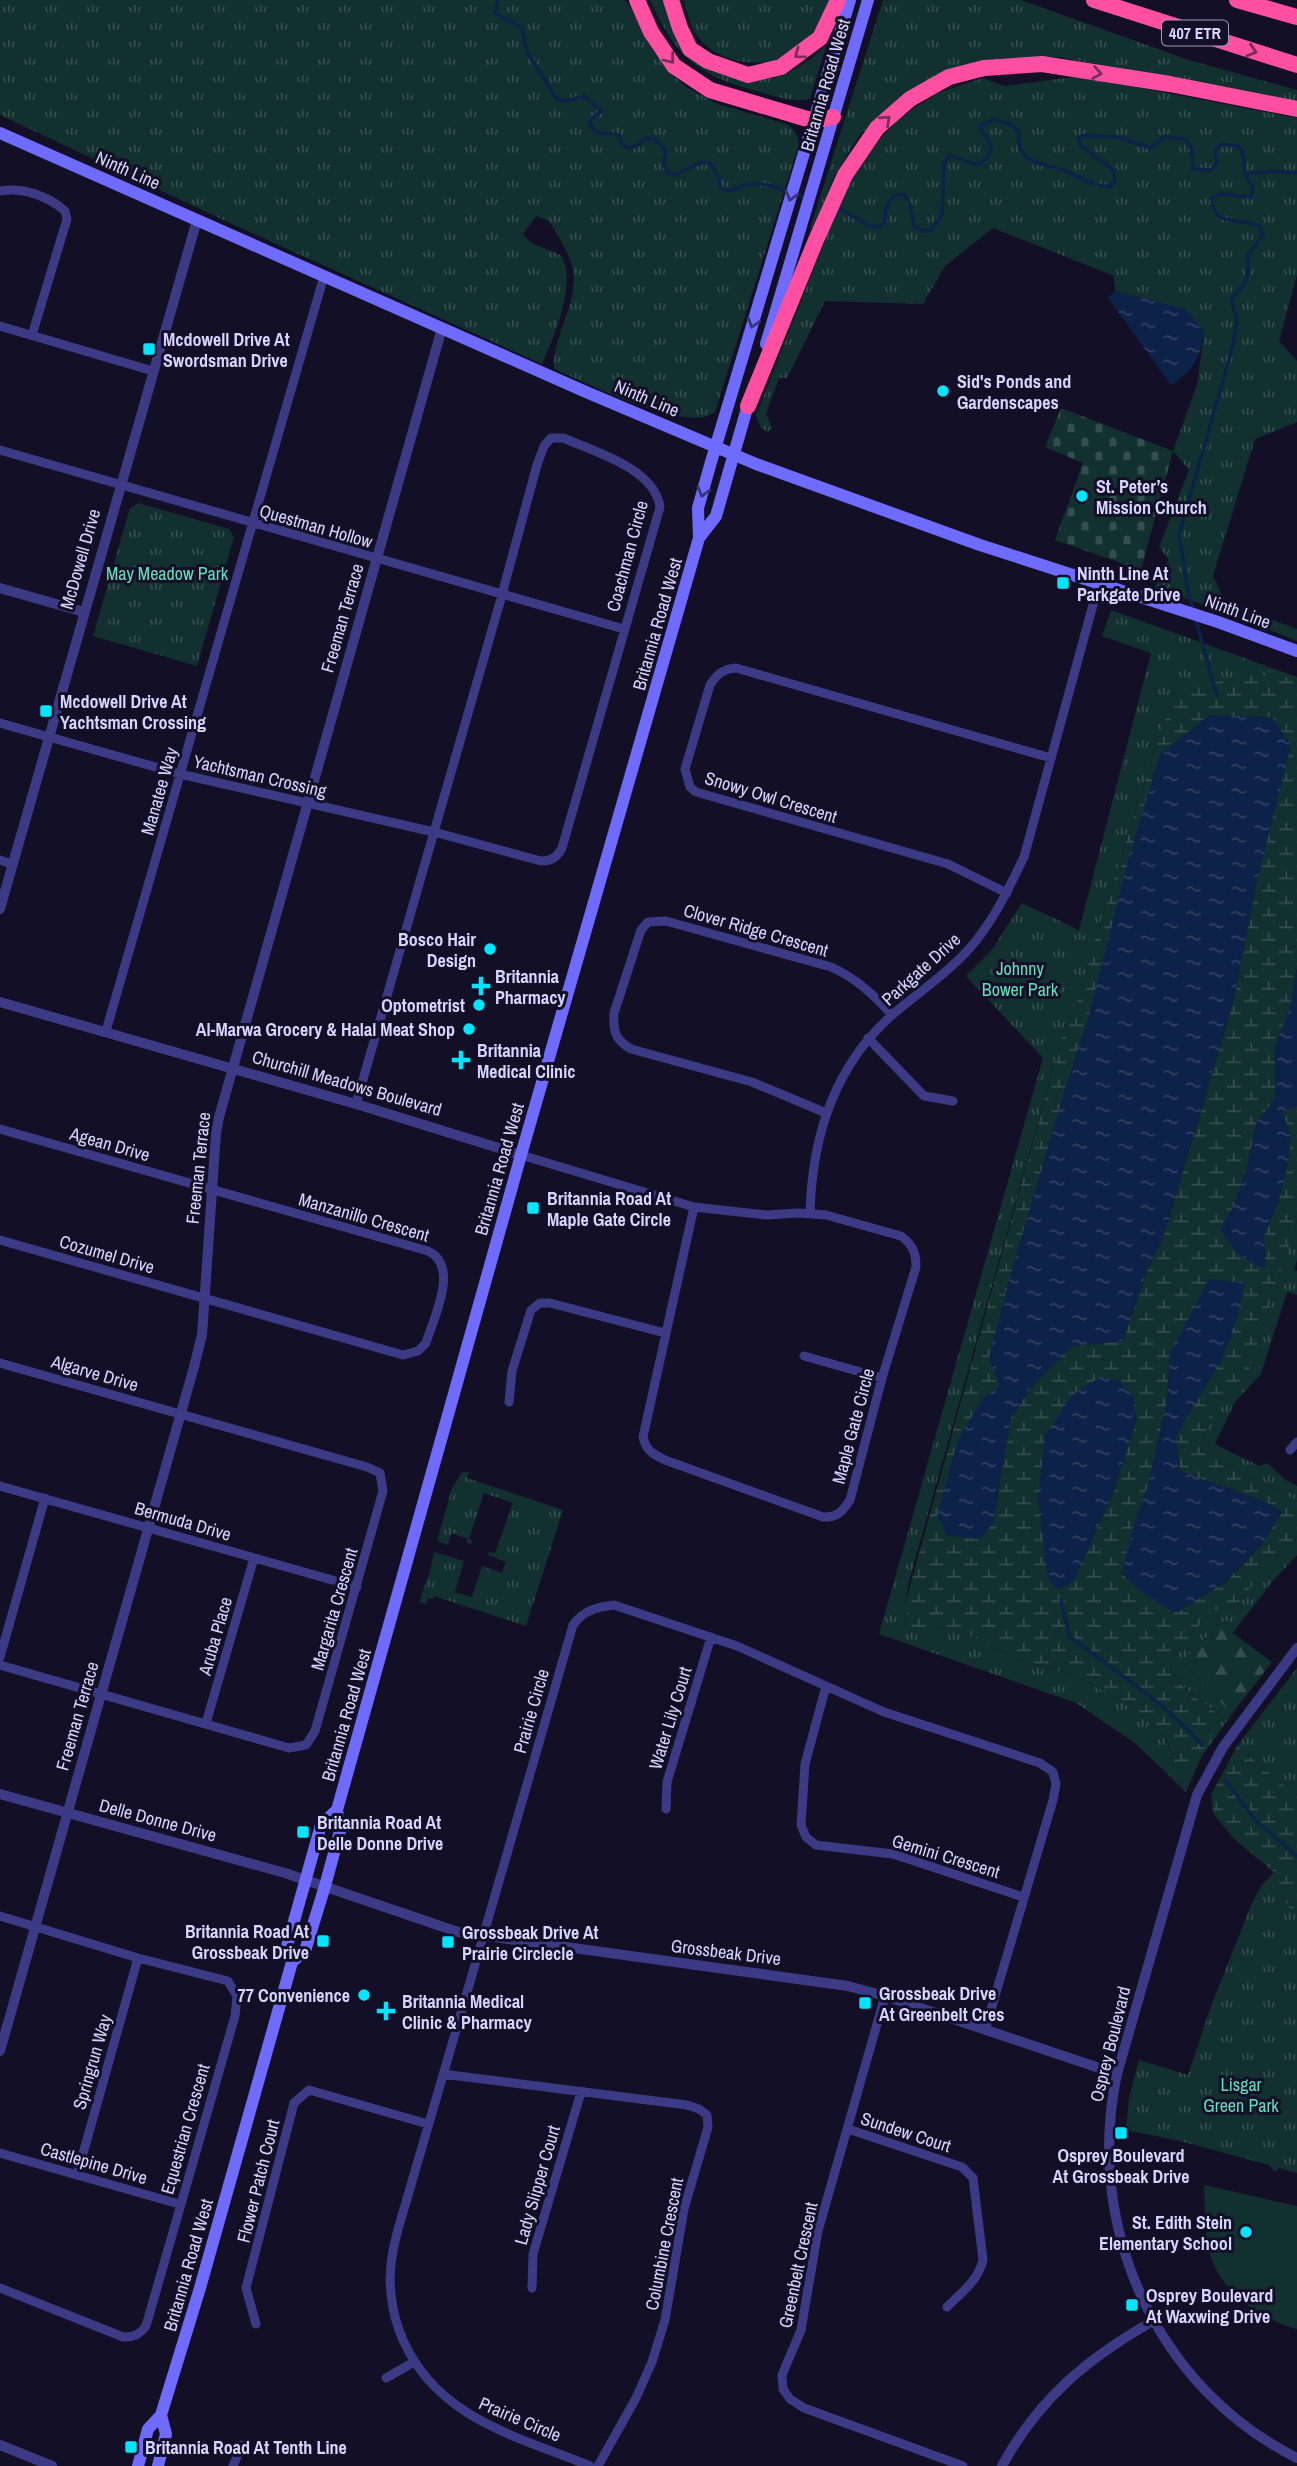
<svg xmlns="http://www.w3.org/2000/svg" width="1297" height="2466" font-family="'Archivo Narrow',sans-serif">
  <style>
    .grass { fill: url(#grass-tufts) }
    .forest { fill: url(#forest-firs) }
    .wetland { fill: url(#wetland-marsh); fill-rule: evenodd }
    .cemetery { fill: url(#cemetery-stones) }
    .garden { fill: #12302f }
    .water { fill: url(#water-ripples) }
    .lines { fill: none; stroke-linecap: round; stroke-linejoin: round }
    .stream { stroke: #0c2248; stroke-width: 3.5 }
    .minor { stroke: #3d3a85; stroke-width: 9 }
    .tertiary { stroke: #3d3a85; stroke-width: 10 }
    .secondary { stroke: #6f6bff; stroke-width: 12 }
    .motorway { stroke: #ff4fa3; stroke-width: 16 }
    .oneway { stroke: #7d2c5e }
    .oneway2 { stroke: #38347d }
    .poi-dot { fill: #00e5ff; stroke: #130f26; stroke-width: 2.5 }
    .labels { text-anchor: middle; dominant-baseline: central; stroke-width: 6; stroke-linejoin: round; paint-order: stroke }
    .shield { fill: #130f26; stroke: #9e99be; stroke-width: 2 }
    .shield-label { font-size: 16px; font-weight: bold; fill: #d9d4ff }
    .street-label { font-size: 18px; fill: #d9d4ff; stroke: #130f26 }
    .poi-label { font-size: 18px; font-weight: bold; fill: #d9d4ff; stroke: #130f26; text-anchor: start }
    .park-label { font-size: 18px; fill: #5fe0c0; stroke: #130f26 }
  </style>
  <defs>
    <pattern id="grass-tufts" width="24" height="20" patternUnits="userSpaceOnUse" patternTransform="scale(1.75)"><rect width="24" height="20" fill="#12302f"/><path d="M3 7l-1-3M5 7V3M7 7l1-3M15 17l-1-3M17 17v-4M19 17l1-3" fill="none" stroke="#344d4e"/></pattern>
    <pattern id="forest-firs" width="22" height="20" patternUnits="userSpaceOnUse" patternTransform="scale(1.75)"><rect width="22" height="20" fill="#12302f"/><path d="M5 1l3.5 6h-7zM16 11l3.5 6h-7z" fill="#344d4e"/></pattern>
    <pattern id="wetland-marsh" width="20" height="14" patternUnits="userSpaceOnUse" patternTransform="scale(1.75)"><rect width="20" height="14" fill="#12302f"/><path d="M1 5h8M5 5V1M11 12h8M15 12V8" fill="none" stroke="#344d4e"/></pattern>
    <pattern id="cemetery-stones" width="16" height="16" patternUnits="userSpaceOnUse" patternTransform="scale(1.75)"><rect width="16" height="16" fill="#12302f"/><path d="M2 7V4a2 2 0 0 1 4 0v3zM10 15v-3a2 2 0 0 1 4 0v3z" fill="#344d4e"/></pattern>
    <pattern id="water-ripples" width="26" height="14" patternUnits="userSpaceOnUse" patternTransform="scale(1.75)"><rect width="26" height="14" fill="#0c2248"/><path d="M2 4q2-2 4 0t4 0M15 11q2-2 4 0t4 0" fill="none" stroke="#2f4163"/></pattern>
  </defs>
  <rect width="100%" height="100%" fill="#130f26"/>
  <path class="grass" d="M0,0h625l11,15 8,21 13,20 16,20 15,12 30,16 68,20c8,5 12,10 13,20l-84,268c-28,23 -129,-30 -161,-43 -2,-34 27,-69 18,-103 -4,-16 -15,-31 -23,-45l-13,-5 -13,18c9,14 25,13 38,22 17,25 -8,83 -19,108l-310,-140 -232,-109z
    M650,0h17l24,52c14,5 55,26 67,27 26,1 50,-17 68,-33l-16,53c-21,3 -34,-2 -53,-8 -61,-16 -81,-34 -107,-91z
    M684,0h149c-11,19 -20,38 -38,51 -31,21 -82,13 -101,-20 -5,-9 -8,-21 -10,-31z
    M883,0h138l168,60 108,30v13l-239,-46 -66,2 -44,12 -48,27 -41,38 -24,39 -22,53h-3z
    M1080,76l217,42v157l-18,66 18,20v61l-42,17 -42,137 13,27 71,26v12l-74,-30 -69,-23 11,-18 3,-11 -9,-12 30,-77 -16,-19 24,-66 7,-53 -20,-23 -69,-18 -1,-15 -121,-48 -48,38 -22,38 -98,-3 -38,77h-8l-13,36 6,13 -4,5 -7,-4 -5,-12 76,-194 16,-36 23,-37 29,-31 38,-25 45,-15 21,8z
    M138,503l91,26 5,8 -37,129 -104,-30 37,-128z
    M1111,610l186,67v5l-28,-11 -4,5 -92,18 -80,252 -12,46 -20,48 -152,541 -4,22 2,13 -2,10 47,3 25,9 41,22 57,15 33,18 32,21 19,17 8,11 7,20 48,-45 -34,-26 -16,-18 -2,-7 2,-9 37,-43 6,-4 21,-4 30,-38 31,-31v18l-24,26 -33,42 -16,-2 -23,21 -19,20 50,52 -30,42 -16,36 -51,-49 -59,-40 -197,-69 164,-576 -77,-82 25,-25 31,-48 57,27 72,-277 -49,-17z
    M1297,1221v39l-3,10 3,1v24l-10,-3 -26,82 -26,28 -20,42 44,22 8,-3 20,18 10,5v15l-91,-46 -5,-13 19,-41 28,-28z
    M462,1472h7l-2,6 96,32 -37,116 -92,-30 -1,3 -5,-1 -2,6 -7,-2 11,-31 4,-19 30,9 -9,31 17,5 10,-31 20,7 4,-11 -18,-7 1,-3 6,1 18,-50 -29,-10 -15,46 3,1 -1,4 -4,-2 1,-3 -16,-6 -4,12 -11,-4 15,-53z
    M1297,1668v128l-60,-50z
    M1274,1872c4,17 8,32 23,42v259l-18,-5 -4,4 -6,-7 -89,-24 -54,-11 3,-32 10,-38 49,15 23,-69 41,-103 9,-17z"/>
  <path class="forest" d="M1224,1621l16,2 -7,10 39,29 -40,52 -50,-52 19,-20z"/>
  <path class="wetland" d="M1269,670l28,12v286l-6,37 -16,43v51l-18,23 -10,46 -13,37 -13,25 17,24 27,15 -1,-33 14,-34 13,-66 -9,-24 15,-6v115l-49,152 -28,28 -19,41 5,13 91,46v36l-31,31 -30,38 -21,4 -6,4 -37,43 -2,9 2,7 15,18 35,26 -35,62 -13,-17 -6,-20 -9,-11 -19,-17 -32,-21 -33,-18 -57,-15 -41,-22 -25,-9 -47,-2 2,-11 -2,-12 156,-564 20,-48 12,-46 80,-252 83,-23 9,5zM1255,890l-21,108 -37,126 -34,114 -15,30 -25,73 -51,5 -38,38 -23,33 -18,106 -11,-124 18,-13 7,-98 59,-202 21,-63zM1170,1353l23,52 -18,31 5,35 90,33 12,8 -19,31 -36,38 -51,32 -54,-39 11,-46 15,-42 19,-84zM1136,1422l-23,71 -40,89z
    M1237,1746l60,50v118l-7,-5 -11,-17 -5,-20 -41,-34 -20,-25 -2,-18z"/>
  <path class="cemetery" d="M1061,408l112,43 -32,119 -86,-30 28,-77 -38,-16z"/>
  <path class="garden" d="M1204,2185l93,21v123c-31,-7 -70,-33 -83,-64 -10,-24 -9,-55 -10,-80z"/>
  <path class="water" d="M1115,291l71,18 18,23c-5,28 -9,37 -33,53l-63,-87z
    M1209,715l63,2 19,28 -36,145 -21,108 -71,240 -15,30 -25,73 -51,5 -38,38 -23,33 -18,106 -12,16 -34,-3 -10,-20 21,-76 24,-41 18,-13 -11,-28 18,-70 59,-202 21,-63 42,-166 31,-103z
    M1297,968v138l-15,6 9,24 -3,30 -10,36 -14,34 1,34 -28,-16 -16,-24 13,-25 13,-37 10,-46 18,-23v-51l16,-43z
    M1209,1279l36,4 -8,37 -16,41 -45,75 4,35 90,33 12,8 -19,31 -37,38 -50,32 -27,-15 -27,-24 11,-46 15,-42 19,-84 3,-49z
    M1100,1377l19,4 15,16 2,25 -23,71 -40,89 -15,8 -10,-11 -10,-80 7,-63 27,-41z"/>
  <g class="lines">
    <path class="stream" d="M498,0l-3,13 27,15 5,24 30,47 9,2 18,-5 18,15 -10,7 -3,6 7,8 23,3 3,10 7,3 9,-3 7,-7 10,1 11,12 -2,13 3,8 8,3c28,-12 37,-26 45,12 12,9 18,-2 31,-3 18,-2 38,9 55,14
      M1245,174l29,-3 23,2
      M837,207l32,19 10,1 6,-5 1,-15 8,-11 10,-2 6,10 4,22 8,5 10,-1 10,-16 2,-52 7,-7 19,8 10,1c19,-16 9,-22 -1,-37l14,-8 19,6 7,7c-1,8 -1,15 4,21 8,12 27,12 40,17 16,6 28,16 47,17l5,-6 -1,-10 -33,-25 -3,-8 4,-2 35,1 34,11 14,-12 21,4 5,7 2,22 18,1 6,-6 -2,-13 7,-7 16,2 4,4 3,24 8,14 -2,9 -31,-3 -8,4c0,30 28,19 48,28l3,9 -15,20c2,21 -2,30 -17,44l6,21 -4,26 -54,189 9,56 5,18
      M1195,617l22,79
      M1061,1599l8,37c46,35 95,66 133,109
      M1225,1780l31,41 41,35"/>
    <path class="minor" d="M0,191c23,-4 48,5 65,20l2,8 -35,116
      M0,326l153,45
      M0,450l624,179
      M0,723l180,51 254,58 107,29c11,0 16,-4 21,-13l98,-341c-5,-38 -66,-56 -97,-69h-12l-7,8 -7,19 -32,118 -3,12 -146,509
      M0,860l12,4
      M1007,893l-59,-29 -252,-72 -6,-5 -5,-18 25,-84c7,-11 13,-16 26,-17l315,90
      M106,1031l218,-755
      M868,1038l56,58 29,5
      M826,1113l-74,-31 -121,-33c-16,-9 -18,-18 -17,-36l27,-83 7,-8 18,-1 165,46c25,11 43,28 61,48
      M0,1129l428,122c32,15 6,66 -2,92l-8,8 -15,4 -403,-115
      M521,1155l173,52 73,8 31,-2 28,2 75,21c12,9 15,17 15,31l-34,111 -32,122c-7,11 -13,18 -27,17l-158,-57c-12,-6 -19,-9 -22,-23l51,-230
      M810,1213c2,-75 24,-146 81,-197 26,-23 55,-41 78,-67 24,-27 39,-59 55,-92l75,-274
      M804,1356l78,22
      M0,1363l367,104 13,6 3,18 -68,240 -9,14 -17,3 -289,-83
      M509,1402l3,-31 19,-61 9,-7h10l115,30
      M1290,1450l7,-8
      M0,1486l357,101
      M0,1657l45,-159
      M826,1686l-21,78 -4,61 5,12 10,8 77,9 130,43
      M206,1723l48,-165
      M666,1809l1,-27 44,-145
      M0,1916l138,42 90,23 9,15 -2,20 -89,310c-7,9 -12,11 -23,11l-123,-49
      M885,1996l-67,235 -17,99 -19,45 1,14 7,10 14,9 159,58
      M443,2074l244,31 12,4 8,6 1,12 -24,82 -19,111 -13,42 -16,36 -38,68
      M848,2129l114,38 11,11 10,82c-5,21 -21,32 -36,47
      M0,2153l179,51
      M77,2175l61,-217
      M532,2288l1,-34 48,-162
      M256,2324l-10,-36 48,-185 15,-13 119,34
      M386,2378l28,-16
      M233,2466l9,-21
      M590,2466c-73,-30 -152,-47 -187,-126 -12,-27 -16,-60 -10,-89 4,-22 12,-44 18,-66 15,-53 31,-105 46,-158 38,-134 77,-268 116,-402 11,-15 24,-18 41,-20l123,41 147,66 156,51 13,9 3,12 -3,16 -68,230"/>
    <path class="tertiary" d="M0,588l84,24
      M0,909l197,-689
      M0,1002l356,102 165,51
      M1297,1648l-74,99 -26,48 -80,279c-33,152 39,314 180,384
      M0,1794l285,79 173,59 390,54 37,10 232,78
      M0,2051l194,-684 8,-32 14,-202 3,-16 223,-789
      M0,2445l52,21
      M1002,2466c37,-68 86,-108 151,-145"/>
    <path class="secondary" d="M0,133l586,259 170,72 224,81 238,77 79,29
      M766,344l102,-344
      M699,538l17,-22 34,-118
      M292,1962l13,-11 20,-65 15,-55 -3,-21 184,-655 178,-617 -1,-30 13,-46 139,-462
      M138,2466l10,-37 13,-14 39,-127 92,-326 -5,-16 34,-121 16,-15
      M158,2466l8,-32 -5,-19"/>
    <path class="motorway" d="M637,0l14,32 23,34 36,24 104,31 19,-4
      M671,0l9,28 10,21 18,12 40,14 33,-8 39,-29 18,-38
      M1094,0l203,65
      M1237,0l60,17
      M748,406l68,-166 29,-65 32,-47 33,-29 39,-22 35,-9 58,-4 128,20 127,25"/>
  </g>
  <defs><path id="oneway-chevron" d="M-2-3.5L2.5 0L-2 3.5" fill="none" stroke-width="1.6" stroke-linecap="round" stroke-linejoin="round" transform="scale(1.75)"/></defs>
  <g class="oneway">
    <use href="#oneway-chevron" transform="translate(1252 51) rotate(17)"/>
    <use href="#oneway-chevron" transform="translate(799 54) rotate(143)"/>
    <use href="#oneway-chevron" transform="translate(670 59) rotate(52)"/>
    <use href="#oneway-chevron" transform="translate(1097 73) rotate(9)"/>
    <use href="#oneway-chevron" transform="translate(886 120) rotate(-42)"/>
  </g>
  <g class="oneway2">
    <use href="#oneway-chevron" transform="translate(791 196) rotate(107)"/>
    <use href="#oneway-chevron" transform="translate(753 323) rotate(107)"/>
    <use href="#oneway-chevron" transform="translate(703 492) rotate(105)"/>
  </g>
  <g class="poi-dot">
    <rect x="142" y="342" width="14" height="14" rx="3.5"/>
    <circle cx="943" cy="391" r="7"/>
    <circle cx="1082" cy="496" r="7"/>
    <rect x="1056" y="576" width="14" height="14" rx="3.5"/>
    <rect x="39" y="704" width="14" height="14" rx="3.5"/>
    <circle cx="490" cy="949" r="7"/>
    <path d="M477.5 975.5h7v7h7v7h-7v7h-7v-7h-7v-7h7z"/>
    <circle cx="479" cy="1005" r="7"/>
    <circle cx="469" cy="1029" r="7"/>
    <path d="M457.5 1049.5h7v7h7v7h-7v7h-7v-7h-7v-7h7z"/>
    <rect x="526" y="1201" width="14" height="14" rx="3.5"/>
    <rect x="296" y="1825" width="14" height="14" rx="3.5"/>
    <rect x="316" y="1934" width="14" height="14" rx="3.5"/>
    <rect x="441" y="1935" width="14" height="14" rx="3.5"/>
    <circle cx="364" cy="1995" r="7"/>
    <rect x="858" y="1996" width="14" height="14" rx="3.5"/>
    <path d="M382.5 2000.5h7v7h7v7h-7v7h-7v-7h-7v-7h7z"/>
    <rect x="1114" y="2126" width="14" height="14" rx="3.5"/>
    <circle cx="1246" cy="2232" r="7"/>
    <rect x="1125" y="2298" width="14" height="14" rx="3.5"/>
    <rect x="124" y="2440" width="14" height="14" rx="3.5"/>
  </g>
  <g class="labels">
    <rect class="shield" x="1162" y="20.5" width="66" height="25" rx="5"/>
    <g class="shield-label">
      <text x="1195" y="33">407 ETR</text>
    </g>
    <g class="street-label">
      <text transform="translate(825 85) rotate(-74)">Britannia Road West</text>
      <text transform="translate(128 170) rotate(24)">Ninth Line</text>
      <text transform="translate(647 398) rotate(23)">Ninth Line</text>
      <text transform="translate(316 526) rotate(16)">Questman Hollow</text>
      <text transform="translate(627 556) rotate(-75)">Coachman Circle</text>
      <text transform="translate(80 559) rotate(-74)">McDowell Drive</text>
      <text transform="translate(1238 611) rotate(20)">Ninth Line</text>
      <text transform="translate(342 618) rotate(-74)">Freeman Terrace</text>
      <text transform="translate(657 624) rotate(-74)">Britannia Road West</text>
      <text transform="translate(260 776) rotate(13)">Yachtsman Crossing</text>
      <text transform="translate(159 791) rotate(-74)">Manatee Way</text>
      <text transform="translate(771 797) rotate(17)">Snowy Owl Crescent</text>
      <text transform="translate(756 930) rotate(16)">Clover Ridge Crescent</text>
      <text transform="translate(921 969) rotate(-42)">Parkgate Drive</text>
      <text transform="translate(347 1083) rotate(16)">Churchill Meadows Boulevard</text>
      <text transform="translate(110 1144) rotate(16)">Agean Drive</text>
      <text transform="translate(198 1168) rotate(-84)">Freeman Terrace</text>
      <text transform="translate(499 1169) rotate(-74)">Britannia Road West</text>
      <text transform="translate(364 1217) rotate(16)">Manzanillo Crescent</text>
      <text transform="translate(107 1254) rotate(16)">Cozumel Drive</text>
      <text transform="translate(95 1373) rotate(16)">Algarve Drive</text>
      <text transform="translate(853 1426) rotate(-75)">Maple Gate Circle</text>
      <text transform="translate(183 1521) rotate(16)">Bermuda Drive</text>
      <text transform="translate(334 1609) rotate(-74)">Margarita Crescent</text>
      <text transform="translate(215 1636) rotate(-74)">Aruba Place</text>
      <text transform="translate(531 1711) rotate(-74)">Prairie Circle</text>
      <text transform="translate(346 1715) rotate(-74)">Britannia Road West</text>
      <text transform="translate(77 1716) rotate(-74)">Freeman Terrace</text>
      <text transform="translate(670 1718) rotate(-73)">Water Lily Court</text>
      <text transform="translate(158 1820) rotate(15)">Delle Donne Drive</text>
      <text transform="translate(946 1856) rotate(17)">Gemini Crescent</text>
      <text transform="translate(726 1952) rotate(7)">Grossbeak Drive</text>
      <text transform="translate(1110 2044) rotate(-76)">Osprey Boulevard</text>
      <text transform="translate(92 2062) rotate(-74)">Springrun Way</text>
      <text transform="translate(185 2129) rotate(-74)">Equestrian Crescent</text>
      <text transform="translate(906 2132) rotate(18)">Sundew Court</text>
      <text transform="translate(94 2163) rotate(16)">Castlepine Drive</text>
      <text transform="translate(258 2181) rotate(-76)">Flower Patch Court</text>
      <text transform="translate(537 2185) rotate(-74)">Lady Slipper Court</text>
      <text transform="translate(664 2244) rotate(-79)">Columbine Crescent</text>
      <text transform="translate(188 2265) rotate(-74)">Britannia Road West</text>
      <text transform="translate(798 2265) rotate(-78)">Greenbelt Crescent</text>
      <text transform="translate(520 2419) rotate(23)">Prairie Circle</text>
    </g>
    <g class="poi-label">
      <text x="163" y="339">Mcdowell Drive At<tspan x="163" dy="21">Swordsman Drive</tspan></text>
      <text x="957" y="381">Sid's Ponds and<tspan x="957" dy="21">Gardenscapes</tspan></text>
      <text x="1096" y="486">St. Peter’s<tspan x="1096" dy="21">Mission Church</tspan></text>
      <text x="1077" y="573">Ninth Line At<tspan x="1077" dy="21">Parkgate Drive</tspan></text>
      <text x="60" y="701">Mcdowell Drive At<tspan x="60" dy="21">Yachtsman Crossing</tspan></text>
      <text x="476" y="939" text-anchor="end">Bosco Hair<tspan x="476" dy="21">Design</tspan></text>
      <text x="495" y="976">Britannia<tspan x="495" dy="21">Pharmacy</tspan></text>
      <text x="465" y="1005" text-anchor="end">Optometrist</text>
      <text x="455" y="1029" text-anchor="end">Al-Marwa Grocery &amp; Halal Meat Shop</text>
      <text x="477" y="1050">Britannia<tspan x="477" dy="21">Medical Clinic</tspan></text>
      <text x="547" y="1198">Britannia Road At<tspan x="547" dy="21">Maple Gate Circle</tspan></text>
      <text x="317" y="1822">Britannia Road At<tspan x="317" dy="21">Delle Donne Drive</tspan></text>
      <text x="309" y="1931" text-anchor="end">Britannia Road At<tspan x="309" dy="21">Grossbeak Drive</tspan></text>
      <text x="462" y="1932">Grossbeak Drive At<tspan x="462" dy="21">Prairie Circlecle</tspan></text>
      <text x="879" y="1993">Grossbeak Drive<tspan x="879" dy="21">At Greenbelt Cres</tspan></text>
      <text x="350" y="1995" text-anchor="end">77 Convenience</text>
      <text x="402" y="2001">Britannia Medical<tspan x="402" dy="21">Clinic &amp; Pharmacy</tspan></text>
      <text x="1121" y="2155" text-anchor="middle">Osprey Boulevard<tspan x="1121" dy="21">At Grossbeak Drive</tspan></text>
      <text x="1232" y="2222" text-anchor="end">St. Edith Stein<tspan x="1232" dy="21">Elementary School</tspan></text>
      <text x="1146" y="2295">Osprey Boulevard<tspan x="1146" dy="21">At Waxwing Drive</tspan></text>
      <text x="145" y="2447">Britannia Road At Tenth Line</text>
    </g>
    <g class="park-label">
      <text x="167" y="573">May Meadow Park</text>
      <text x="1020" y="968">Johnny<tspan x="1020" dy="21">Bower Park</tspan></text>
      <text x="1241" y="2084">Lisgar<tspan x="1241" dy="21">Green Park</tspan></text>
    </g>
  </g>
</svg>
